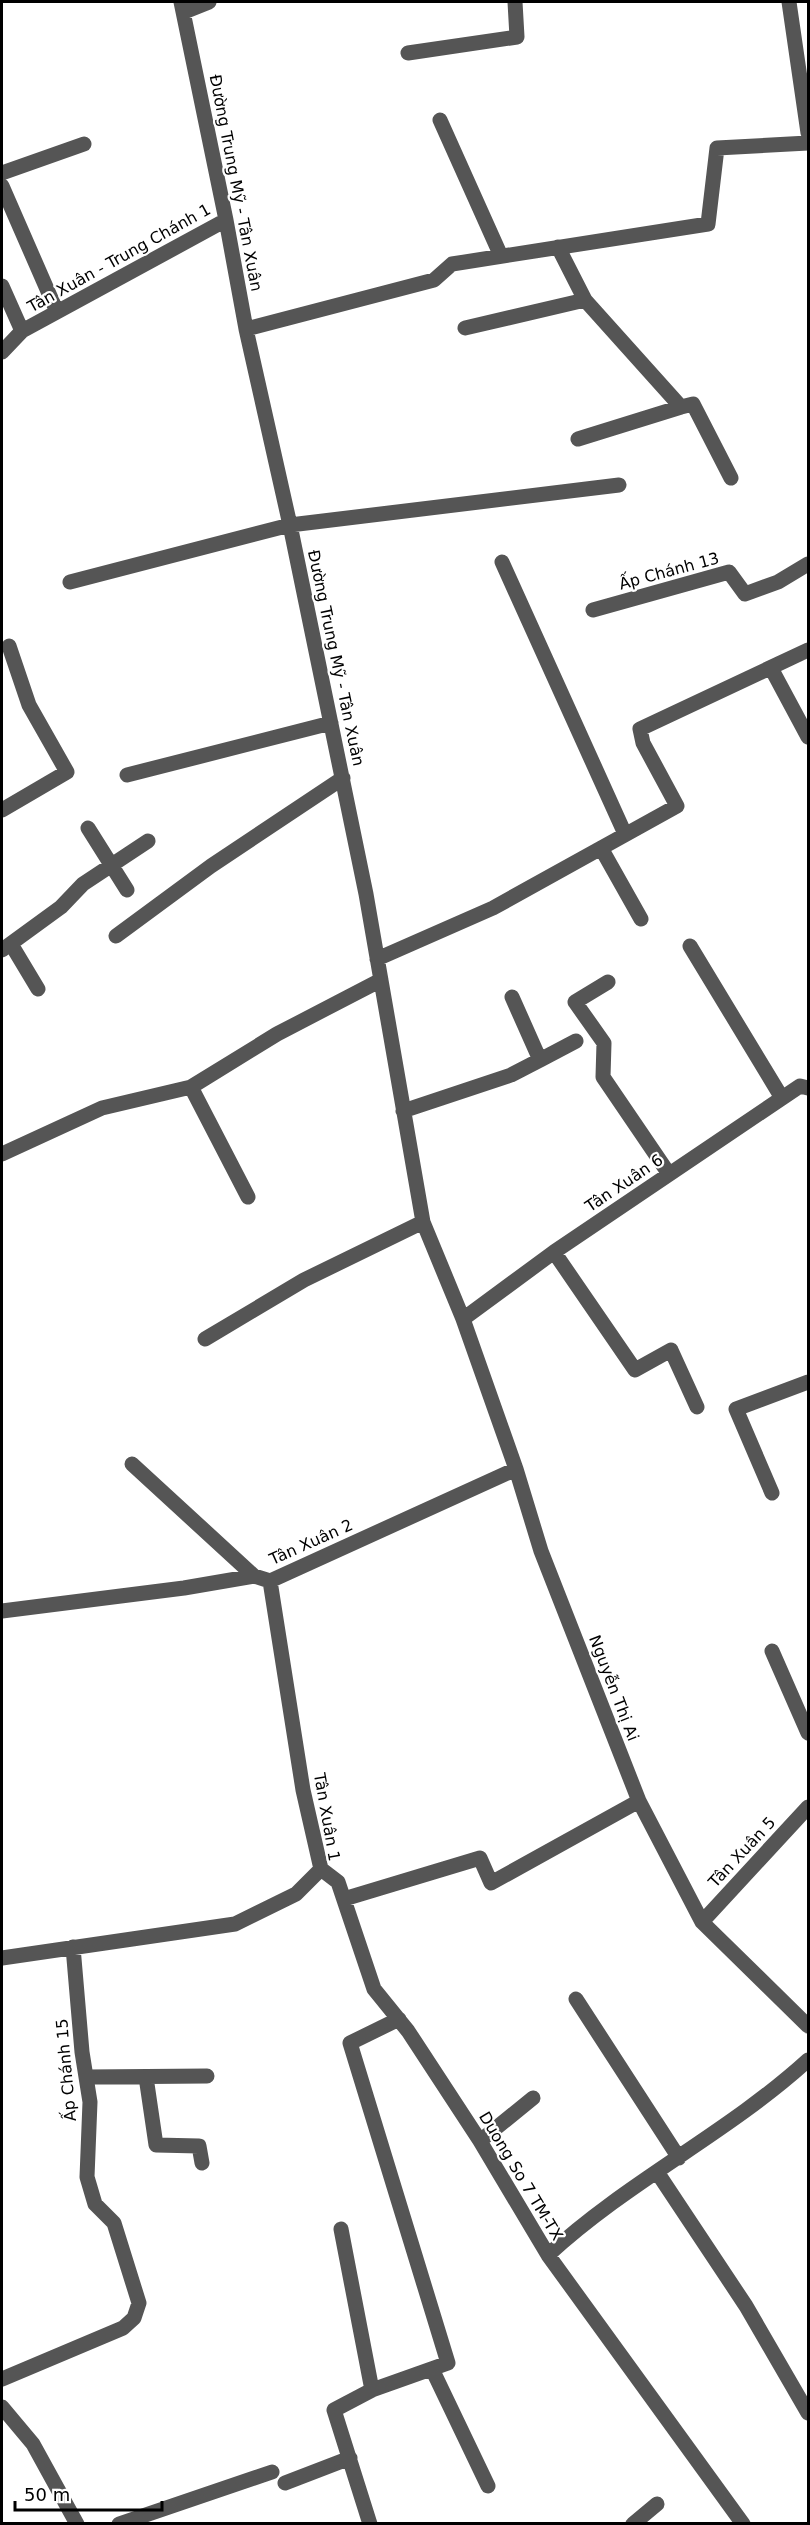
<svg xmlns="http://www.w3.org/2000/svg" width="810" height="2525" font-family="'DejaVu Sans',sans-serif">
  <style>
    .lines { fill: none; stroke-linecap: round; stroke-linejoin: round }
    .minor { stroke: #555; stroke-width: 15 }
    .labels { text-anchor: middle; dominant-baseline: central; stroke-width: 4.5; stroke-linejoin: round; paint-order: stroke }
    .street-label { font-size: 16px; fill: #000; stroke: #fff }
  </style>
  <rect width="100%" height="100%" fill="#fff"/>
  <g class="lines">
    <path class="minor" d="M181,2l45,218 20,109 44,196 76,369 57,328 40,97 53,150 25,82 98,250 63,121 106,104
      M789,2l19,131
      M184,12l25,-10
      M408,53l109,-16 -2,-35
      M440,120l61,136
      M2,173l82,-29
      M2,186l55,126
      M558,247l27,53 96,107 12,-3 38,74
      M2,286l20,45
      M465,328l120,-28
      M246,329l188,-49 18,-16 256,-40 9,-76 91,-5
      M2,352l20,-21 204,-111
      M578,439l103,-32
      M502,562l123,272
      M70,582l220,-57 329,-40
      M593,610l136,-38 16,22 33,-12 30,-18
      M771,668l37,69
      M127,775l204,-52
      M2,810l65,-38 -38,-67 -20,-59
      M88,828l39,62
      M601,848l40,71
      M116,936l95,-70 132,-88
      M11,944l27,45
      M690,946l92,152
      M2,950l59,-43 22,-23 65,-43
      M377,959l116,-51 184,-102 -34,-63 -3,-14 168,-79
      M608,982l-33,20 29,41 -1,34 66,97
      M540,1060l36,-19
      M191,1087l57,110
      M403,1111l108,-36 29,-15 -28,-63
      M2,1154l100,-46 89,-21 86,-53 104,-54
      M554,1252l81,118 36,-20 26,57
      M463,1319l91,-67 246,-166 8,2
      M205,1339l99,-59 119,-58
      M132,1464l122,112
      M772,1493l-36,-84 72,-27
      M2,1611l182,-23 70,-12 16,5 246,-112
      M772,1651l36,82
      M321,1869l17,13 36,107 34,42 72,110 68,114c80,-74 180,-122 260,-195
      M344,1899l136,-41 11,25 148,-82
      M702,1922l106,-115
      M2,1958l233,-34 61,-30 25,-25 -18,-79 -33,-209
      M576,1999l103,159
      M87,2077l120,-1
      M146,2077l10,68 43,1 3,17
      M480,2141l53,-43
      M657,2172l89,134 62,107
      M341,2229l31,161
      M548,2255l195,269
      M432,2369l56,117
      M2,2379l121,-51 11,-10 5,-15 -25,-80 -19,-19 -8,-27 3,-75 -8,-50 -9,-105
      M2,2407l31,37 44,80
      M285,2483l65,-25
      M119,2524l153,-52
      M370,2524l-36,-114 38,-20 76,-27 -98,-320 49,-24
      M633,2524l24,-20"/>
  </g>
  <g class="labels">
    <g class="street-label">
      <text transform="translate(236 183) rotate(79)">Đường Trung Mỹ - Tân Xuân</text>
      <text transform="translate(119 258) rotate(-29)">Tân Xuân - Trung Chánh 1</text>
      <text transform="translate(669 571) rotate(-15)">Ấp Chánh 13</text>
      <text transform="translate(336 658) rotate(78)">Đường Trung Mỹ - Tân Xuân</text>
      <text transform="translate(624 1183) rotate(-34)">Tân Xuân 6</text>
      <text transform="translate(311 1542) rotate(-24)">Tân Xuân 2</text>
      <text transform="translate(614 1688) rotate(69)">Nguyễn Thị Ai</text>
      <text transform="translate(327 1817) rotate(80)">Tân Xuân 1</text>
      <text transform="translate(742 1852) rotate(-47)">Tân Xuân 5</text>
      <text transform="translate(66 2070) rotate(-95)">Ấp Chánh 15</text>
      <text transform="translate(521 2176) rotate(59)">Duong So 7 TM-TX</text>
    </g>
  </g>
  <rect width="810" height="2525" fill="none" stroke="#000000" stroke-width="6"/>
  <path d="M15 2501v9h147v-9" fill="none" stroke="#000000" stroke-width="3"/>
  <text x="24" y="2501" font-size="18" fill="#000000" stroke="#ffffff" stroke-width="4.5" paint-order="stroke">50 m</text>
</svg>
